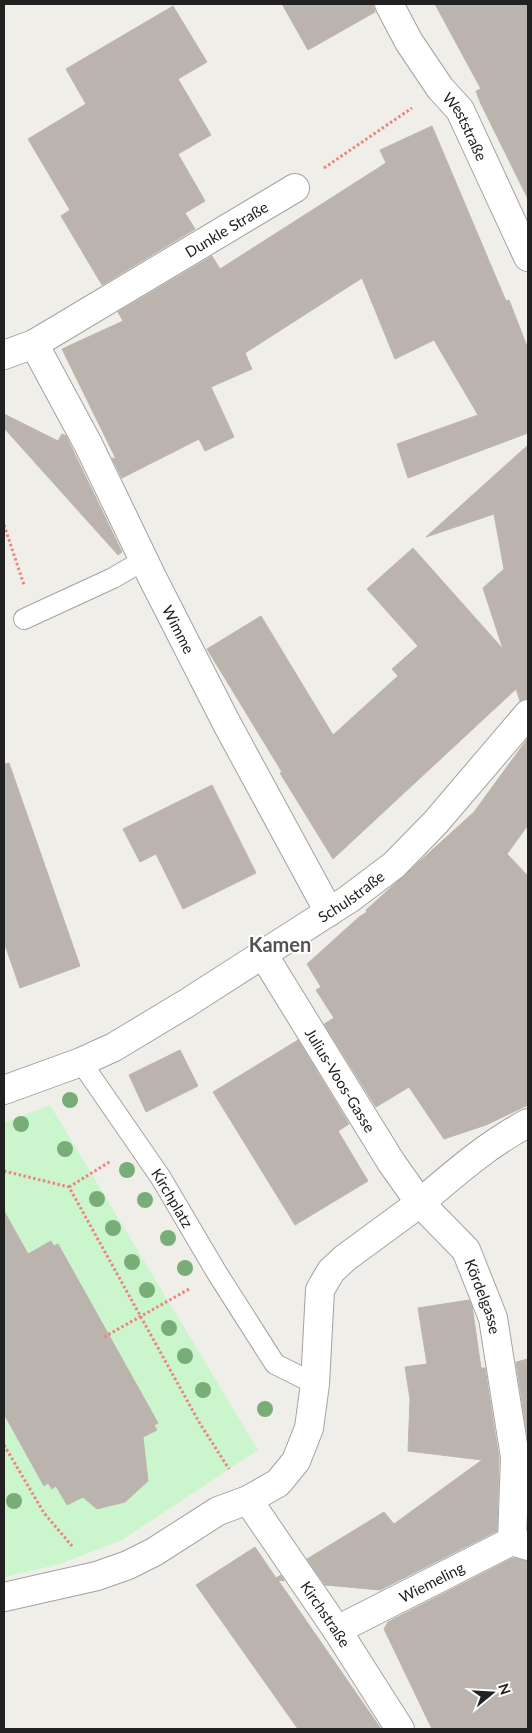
<svg xmlns="http://www.w3.org/2000/svg" width="532" height="1733" font-family="Lato,sans-serif">
  <style>
    .park { fill: #cbf5cd }
    .building { fill: #bab3ae; stroke: #c1b5ac }
    .lines { fill: none; stroke-linecap: round; stroke-linejoin: round }
    .service-casing { stroke: #a2a2a2; stroke-width: 22 }
    .pedestrian-casing { stroke: #a2a2a2; stroke-width: 30 }
    .minor-casing { stroke: #a2a2a2; stroke-width: 30 }
    .path { stroke: #ee847d; stroke-width: 3; stroke-dasharray: 2.5 2.5; stroke-linecap: butt }
    .service { stroke: #fff; stroke-width: 20 }
    .pedestrian { stroke: #fff; stroke-width: 28 }
    .minor { stroke: #fff; stroke-width: 28 }
    .tree { fill: #79ad78 }
    .labels { text-anchor: middle; dominant-baseline: central; stroke-width: 4; stroke-linejoin: round; paint-order: stroke }
    .street-label { font-size: 15px; fill: #212121; stroke: #fff }
    .district-label { font-size: 20px; font-weight: bold; fill: #545454; stroke: #fff }
  </style>
  <rect width="100%" height="100%" fill="#f0eee9"/>
  <path class="park" d="M50,1105l208,345 -136,90 -62,24 -56,13v-454z"/>
  <path class="building" d="M282,4h91l2,8 -67,38z
    M435,4h93v195l-47,-95 -5,-13 5,-2z
    M173,6l34,56 -29,17 33,56 -33,19 27,47 -20,12 10,16 -93,56 -41,-69 9,-6 -42,-71 58,-35 -20,-35z
    M432,126l74,175 3,-1 19,49v84l-120,45 -11,-34 81,-29 -44,-75 -39,19 -33,-81 -117,75 7,16 -41,18 23,50 -29,14 -6,-12 -77,39 -10,-20 4,1 -54,-110 61,-28 -5,-9 94,-56 8,13 166,-106 -6,-13z
    M4,414l54,27 4,-7 4,2 56,116 -4,3 -114,-127z
    M528,445v254l-8,2 -4,-12 -183,170 -53,-86 2,-1 -75,-123 54,-33 72,119 65,-59 -6,-7 26,-23 -51,-57 46,-41 90,101 -20,-61 21,-19 -10,-55 -68,23z
    M528,738v87l-21,29 21,22v229l-42,20 -42,14 -35,-52 -33,20 -52,-83 10,-6 -18,-28 5,-3 -14,-23 52,-47 8,-5 -1,-2 108,-98z
    M9,763l71,203 -60,22 -16,-46v-178z
    M212,785l44,88 -73,36 -27,-55 -16,8 -17,-33z
    M298,1040l51,84 -11,7 30,50 -73,44 -82,-133z
    M180,1050l18,36 -52,26 -17,-37z
    M4,1211l24,43 23,-13 3,5 4,-2 100,179 -4,2 3,5 -14,7 5,44 -23,21 -28,7 -14,-12 -16,8 -11,-19 -4,3 -4,-6 -4,3 -40,-72z
    M469,1300l3,6 9,62h4l14,90 -2,73 -117,59 -55,-5 -18,-26 77,-47 10,12 88,-64 -74,-9 2,-52 -5,-32 22,-3 -9,-56z
    M528,1359v82l-12,-79z
    M255,1547l21,31 5,-3 3,6 -6,-1 103,149h-83l-102,-144z
    M513,1558l15,3v168h-96l-48,-100 4,-7z"/>
  <g class="lines">
    <defs>
      <g id="service">
        <path d="M24,619l89,-41 31,-18"/>
        <path id="s1" d="M81,1062l80,116 56,95 58,91 40,20"/>
      </g>
      <path id="pedestrian" d="M420,1203c34,-29 68,-59 108,-80"/>
      <g id="minor">
        <path id="s2" d="M389,4l20,38 31,46 20,22 68,147"/>
        <path id="s3" d="M34,344l54,100 64,133 75,147 102,188"/>
        <path id="s4" d="M4,355l30,-11 261,-156"/>
        <path id="s5" d="M263,954l128,208 29,41 46,47 27,68 22,139 -3,84"/>
        <path id="s6" d="M4,1090l77,-28 33,-15 73,-44 162,-104 45,-34 42,-43 92,-108"/>
        <path id="s7" d="M248,1500l89,130 63,99"/>
        <path d="M4,1597l93,-21 31,-11 26,-13 64,-41 30,-11 30,-17 18,-22 13,-33 6,-44 5,-94 11,-19 14,-13 75,-55"/>
        <path id="s8" d="M337,1630l175,-89 16,5"/>
      </g>
    </defs>
    <use href="#service" class="service-casing"/>
    <use href="#pedestrian" class="pedestrian-casing"/>
    <use href="#minor" class="minor-casing"/>
    <path class="path" d="M324,168l88,-60
      M4,525l20,60
      M4,1171l65,16 130,235 30,47
      M69,1187l42,-26
      M104,1337l87,-49
      M4,1445l40,68 28,33"/>
    <use href="#service" class="service"/>
    <use href="#pedestrian" class="pedestrian"/>
    <use href="#minor" class="minor"/>
  </g>
  <g class="tree">
    <circle cx="70" cy="1100" r="8"/>
    <circle cx="21" cy="1124" r="8"/>
    <circle cx="65" cy="1149" r="8"/>
    <circle cx="127" cy="1170" r="8"/>
    <circle cx="97" cy="1199" r="8"/>
    <circle cx="145" cy="1200" r="8"/>
    <circle cx="113" cy="1228" r="8"/>
    <circle cx="168" cy="1238" r="8"/>
    <circle cx="132" cy="1262" r="8"/>
    <circle cx="185" cy="1268" r="8"/>
    <circle cx="147" cy="1290" r="8"/>
    <circle cx="169" cy="1328" r="8"/>
    <circle cx="185" cy="1356" r="8"/>
    <circle cx="203" cy="1390" r="8"/>
    <circle cx="265" cy="1409" r="8"/>
    <circle cx="14" cy="1501" r="8"/>
  </g>
  <g class="labels">
    <g class="street-label">
      <text stroke="none"><textPath href="#s2" startOffset="145">Weststraße</textPath></text>
      <text stroke="none"><textPath href="#s4" startOffset="256">Dunkle Straße</textPath></text>
      <text stroke="none"><textPath href="#s3" startOffset="320">Wimme</textPath></text>
      <text stroke="none"><textPath href="#s6" startOffset="399">Schulstraße</textPath></text>
      <text stroke="none"><textPath href="#s5" startOffset="148">Julius-Voos-Gasse</textPath></text>
      <text stroke="none"><textPath href="#s1" startOffset="164">Kirchplatz</textPath></text>
      <text stroke="none"><textPath href="#s5" startOffset="410">Kördelgasse</textPath></text>
      <text stroke="none"><textPath href="#s8" startOffset="106">Wiemeling</textPath></text>
      <text stroke="none"><textPath href="#s7" startOffset="138">Kirchstraße</textPath></text>
    </g>
    <g class="district-label">
      <text x="280" y="944">Kamen</text>
    </g>
  </g>
  <rect width="532" height="1733" fill="none" stroke="#212121" stroke-width="10"/>
  <g transform="translate(492 1693) rotate(72)" stroke="#ffffff" stroke-width="4" paint-order="stroke">
  <path d="M0-4L9 19L0 12L-9 19Z" fill="#212121"/>
  <text y="-8" font-size="14" font-weight="bold" text-anchor="middle" fill="#212121">N</text>
  </g>
</svg>
